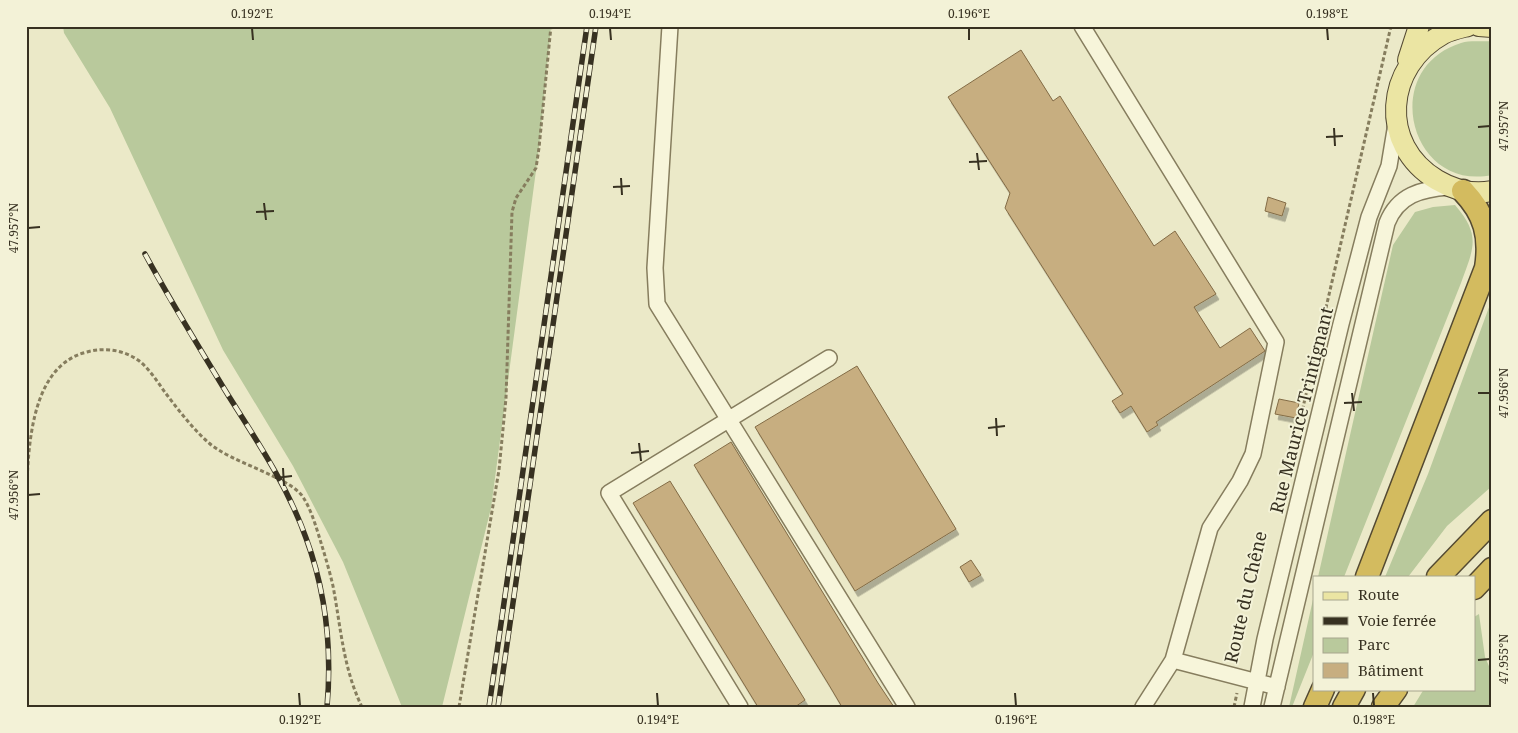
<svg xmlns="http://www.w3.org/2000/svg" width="1518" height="733" font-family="'Noto Serif',serif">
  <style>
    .green { fill: #b9c99c }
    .building { fill: #c7ae80; stroke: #836c46; filter: url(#shadow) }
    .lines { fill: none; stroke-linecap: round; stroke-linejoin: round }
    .minor-casing { stroke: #867d5e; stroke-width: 18 }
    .major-casing { stroke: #544a32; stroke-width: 22 }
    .highway-casing { stroke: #544a32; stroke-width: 25 }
    .path { stroke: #867d5e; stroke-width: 3; stroke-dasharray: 4 2.5; stroke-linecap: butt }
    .minor { stroke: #f7f5da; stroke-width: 15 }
    .major { stroke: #ebe5a3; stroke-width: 20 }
    .highway { stroke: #d3bb5f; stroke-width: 22 }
    .rail-casing { stroke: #373121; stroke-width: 5.5 }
    .rail { stroke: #f3f2d7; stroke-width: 4; stroke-dasharray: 11; stroke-linecap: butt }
    .ticks { fill: none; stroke: #373121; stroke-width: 2 }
    .labels { text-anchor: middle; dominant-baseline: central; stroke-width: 4; stroke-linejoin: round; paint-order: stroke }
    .street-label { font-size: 18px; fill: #373121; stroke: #f3f2d7 }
    .neatline { fill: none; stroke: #373121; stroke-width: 2 }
    .ticks-label { font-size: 12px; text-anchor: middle; fill: #373121 }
  </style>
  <defs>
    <filter id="shadow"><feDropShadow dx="3" dy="5.5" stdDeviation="0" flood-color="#0004"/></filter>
  </defs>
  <rect width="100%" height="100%" fill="#ebe9c8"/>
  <path class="green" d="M63,26h488l-12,122 -48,360 -49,199h-40l-59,-145 -50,-96 -70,-116 -113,-242 -46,-75z
    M1492,41v134c-82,17 -114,-106 -31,-132 9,-3 21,-1 31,-2z
    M1455,205c27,31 18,44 6,78l-117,294h-26l75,-332 22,-33 18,-5z
    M1492,299v187l-45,40 -39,51h-23l43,-103z
    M1314,595v57l-22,55h-3z
    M1479,614l6,43 7,16v34h-79l11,-18h50v-72z"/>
  <path class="building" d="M1021,50l32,51 7,-5 94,150 21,-15 41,63 -22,13 26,41 30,-20 15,23 -109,71 2,3 -11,7 -16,-26 -11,7 -8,-12 11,-7 -118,-186 5,-15 -62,-96z
    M1268,197l18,6 -4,13 -17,-5z
    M857,366l99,163 -101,62 -100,-164z
    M1279,399l20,4 -3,15 -21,-4z
    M731,442l147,241 16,24h-52l-13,-22 -135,-220z
    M670,481l135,219 -10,7h-37l-125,-204z
    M971,560l10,15 -12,7 -9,-15z"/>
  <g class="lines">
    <defs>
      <path id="minor" d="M670,26l-15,242 2,36 250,403
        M1082,26l194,316 -23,112 -13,27 -30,47 -37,132 104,27
        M740,707l-131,-214 220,-135
        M1143,707l30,-47
        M1252,707l13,-68 76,-315 28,-107 20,-51 7,-42
        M1272,707l115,-484c11,-28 34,-34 62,-36"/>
      <path id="major" d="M1468,26c-8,2 -18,4 -25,8 -58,32 -65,111 -6,146 17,10 35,15 55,11
        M1479,26l13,1
        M1408,60l11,-34"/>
      <path id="highway" d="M1367,577l119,-309c5,-32 -1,-54 -23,-77
        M1438,577l54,-56
        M1474,588l18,-19
        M1315,707l8,-18
        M1344,707l10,-18
        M1383,707l13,-18"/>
    </defs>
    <use href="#minor" class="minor-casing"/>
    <use href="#major" class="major-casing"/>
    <use href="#highway" class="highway-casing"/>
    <path class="path" d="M1301,416l90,-390
      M26,517c2,-51 -2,-150 61,-165 18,-5 36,-2 51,8 12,9 20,23 29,35 13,17 26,34 42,48 21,19 81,34 94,54 9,14 14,33 19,49 4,13 8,27 11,40 8,42 10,82 29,121
      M459,707l40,-237 7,-72 6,-186 4,-14 20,-30 3,-20 12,-122
      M1234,707l3,-14"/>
    <use href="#minor" class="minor"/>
    <use href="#major" class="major"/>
    <use href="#highway" class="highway"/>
    <defs>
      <path id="rail" d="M145,254c26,48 55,95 83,141 29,46 60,92 78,143 20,54 26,112 21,169
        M489,707l98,-681
        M498,707l98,-681"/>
    </defs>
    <use href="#rail" class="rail-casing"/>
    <use href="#rail" class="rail"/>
  </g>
  <path class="ticks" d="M252,28l1,12M610,28l1,12M969,28v12M1327,28l1,12M1478,127l12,-1M1334,128l1,18M1326,137l17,-1M977,153l2,17M969,162l18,-1M621,178l1,17M613,187l17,-1M264,203l2,17M256,212l18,-1M28,228l12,-1M1352,393l2,18M1478,393h12M1344,403l18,-1M996,418l1,18M988,428l17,-2M639,443l2,18M631,453l18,-2M283,468l1,18M275,478l17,-2M28,495l12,-1M1478,660l12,-1M299,693l1,13M657,693l1,13M1015,693l1,13M1373,693l1,13"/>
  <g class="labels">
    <g class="street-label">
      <text transform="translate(1301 410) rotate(-76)">Rue Maurice Trintignant</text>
      <text transform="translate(1245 597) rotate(-77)">Route du Chêne</text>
    </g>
  </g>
  <rect width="1518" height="733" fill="none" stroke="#f3f2d7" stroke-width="55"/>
  <rect x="1313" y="576" width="162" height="115" fill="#f3f2d7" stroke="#a8a58e"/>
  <rect x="1323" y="592" width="25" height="8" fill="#ebe5a3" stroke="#a8a58e"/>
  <text x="1358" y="600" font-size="15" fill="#373121">Route</text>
  <rect x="1323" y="617" width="25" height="8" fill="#373121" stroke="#a8a58e"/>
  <text x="1358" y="626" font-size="15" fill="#373121">Voie ferrée</text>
  <rect x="1323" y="638" width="25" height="15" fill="#b9c99c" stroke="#a8a58e"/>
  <text x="1358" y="650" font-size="15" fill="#373121">Parc</text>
  <rect x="1323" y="663" width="25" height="15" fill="#c7ae80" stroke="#a8a58e"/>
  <text x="1358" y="676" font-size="15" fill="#373121">Bâtiment</text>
  <rect x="28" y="28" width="1462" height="678" class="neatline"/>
  <g class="ticks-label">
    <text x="252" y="18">0.192°E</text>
    <text x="610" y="18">0.194°E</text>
    <text x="969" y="18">0.196°E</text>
    <text x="1327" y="18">0.198°E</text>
    <text transform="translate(1504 126) rotate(-90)" y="4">47.957°N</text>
    <text transform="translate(14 228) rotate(-90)" y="4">47.957°N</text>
    <text transform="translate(1504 393) rotate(-90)" y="4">47.956°N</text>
    <text transform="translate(14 495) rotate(-90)" y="4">47.956°N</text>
    <text transform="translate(1504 659) rotate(-90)" y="4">47.955°N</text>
    <text x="300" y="724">0.192°E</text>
    <text x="658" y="724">0.194°E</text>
    <text x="1016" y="724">0.196°E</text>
    <text x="1374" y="724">0.198°E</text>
  </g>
</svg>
